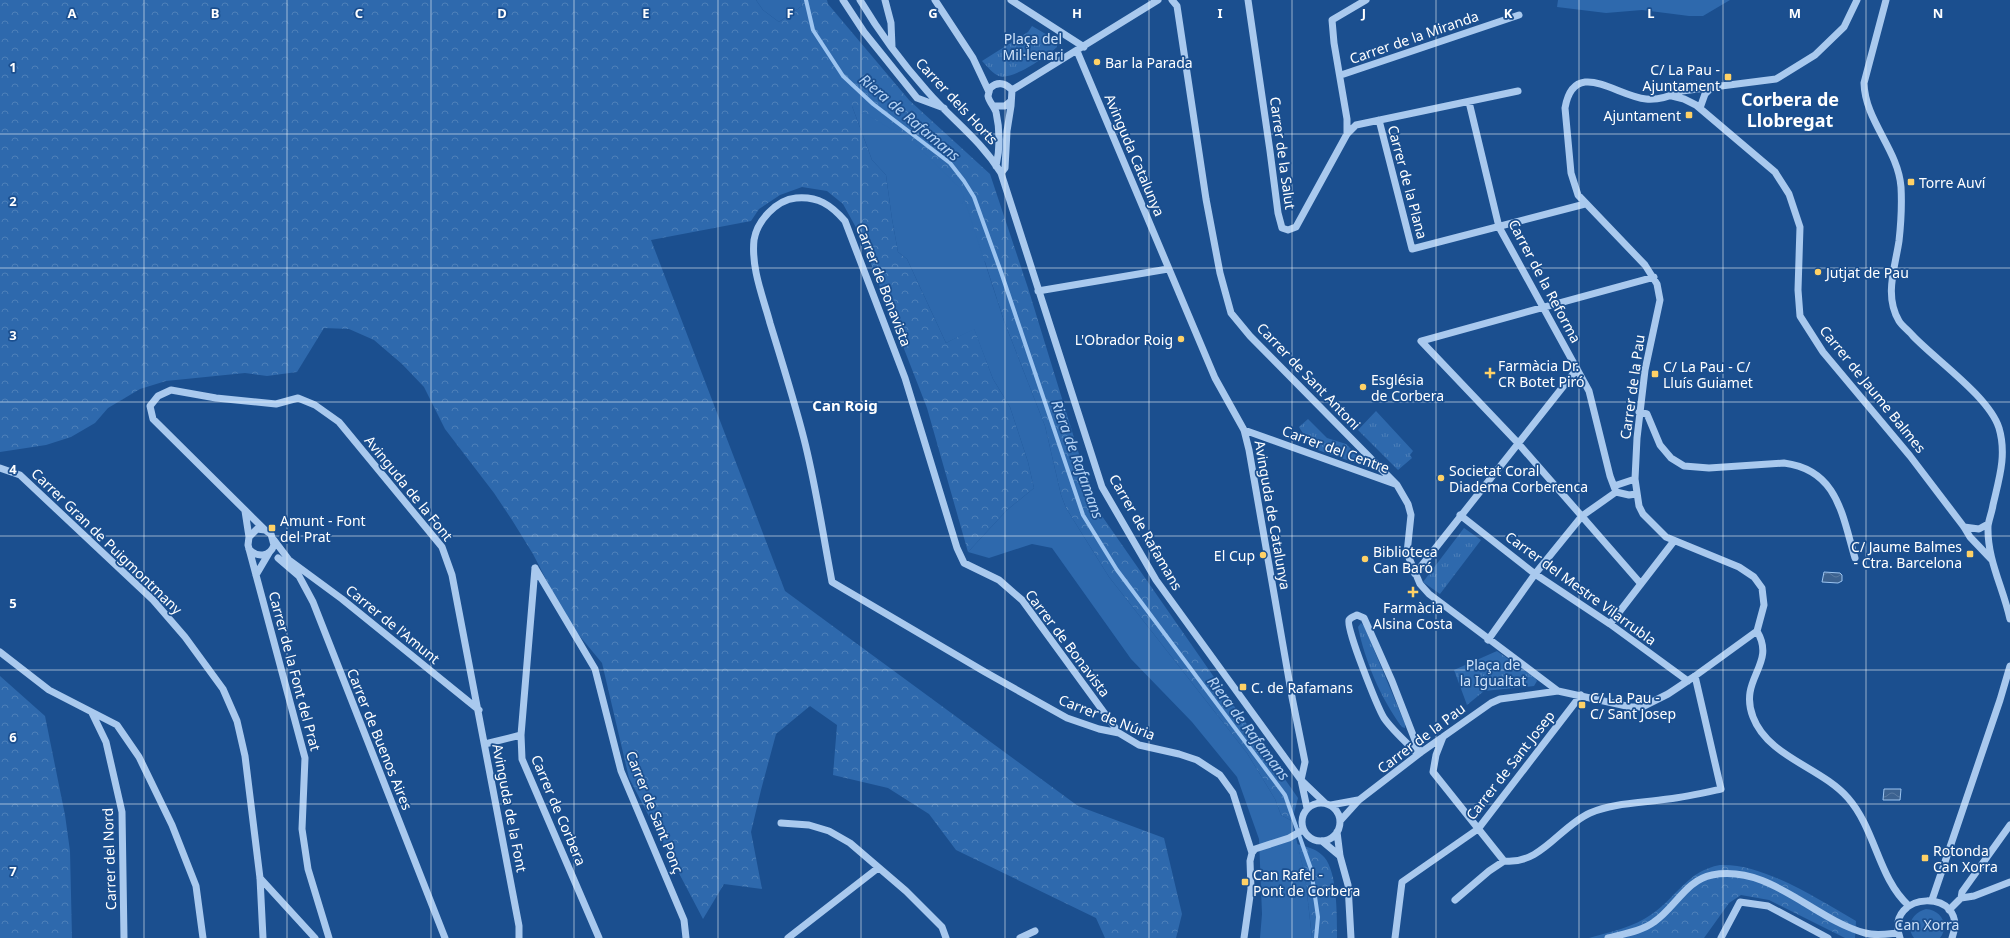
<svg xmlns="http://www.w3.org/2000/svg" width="2010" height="938" font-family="'Noto Sans',sans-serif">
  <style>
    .forest { fill: url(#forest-crowns) }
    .park { fill: url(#park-tufts) }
    .garden { fill: #2e69ad }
    .water { fill: url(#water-waves); stroke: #9cc4f0 }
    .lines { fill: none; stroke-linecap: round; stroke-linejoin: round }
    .stream { stroke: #9cc4f0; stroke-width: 4 }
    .minor { stroke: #a9c9ee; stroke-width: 7 }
    .grid { fill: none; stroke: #fff; stroke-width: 1; stroke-opacity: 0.55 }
    .poi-dot { fill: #ffd166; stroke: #1b4f8f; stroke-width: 1.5 }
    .labels { text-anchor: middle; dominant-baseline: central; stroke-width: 3.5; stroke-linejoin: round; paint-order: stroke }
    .street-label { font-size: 14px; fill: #fff; stroke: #1b4f8f }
    .park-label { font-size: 14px; fill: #cfe3fa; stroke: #1b4f8f }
    .poi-label { font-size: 14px; fill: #fff; stroke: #1b4f8f; text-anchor: start }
    .water-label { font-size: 15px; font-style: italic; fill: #b5d3f5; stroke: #1b4f8f }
    .neighbourhood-label { font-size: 15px; font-weight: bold; fill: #fff; stroke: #1b4f8f }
    .district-label { font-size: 18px; font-weight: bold; fill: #fff; stroke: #1b4f8f }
    .grid-label { font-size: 13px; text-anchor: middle; font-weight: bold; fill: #fff; stroke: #1b4f8f; stroke-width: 3.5; stroke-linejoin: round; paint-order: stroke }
  </style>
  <defs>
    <pattern id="forest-crowns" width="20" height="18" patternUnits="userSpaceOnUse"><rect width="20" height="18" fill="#2e69ad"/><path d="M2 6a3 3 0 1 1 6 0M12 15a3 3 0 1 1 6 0" fill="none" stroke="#4d80b9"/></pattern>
    <pattern id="park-tufts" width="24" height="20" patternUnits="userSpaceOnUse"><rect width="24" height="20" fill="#2e69ad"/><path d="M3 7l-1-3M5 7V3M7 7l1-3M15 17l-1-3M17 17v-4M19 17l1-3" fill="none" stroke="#4d80b9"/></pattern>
    <pattern id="water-waves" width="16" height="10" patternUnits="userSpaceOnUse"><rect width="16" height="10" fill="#3c6290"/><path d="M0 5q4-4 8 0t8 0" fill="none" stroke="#597aa1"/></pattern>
  </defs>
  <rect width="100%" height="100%" fill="#1b4f8f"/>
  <path class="forest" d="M0,0h756l7,10 16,12 23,-16 -2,-6h27l1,4 81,96 81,74 38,114 67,218 203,292 -6,23 -11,-6 -6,-16 -28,-46 -138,-176 -43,-69 -5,-13 -16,-69 -41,-105 -19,-59 -133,-156 20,54 14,15 6,44 6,33 9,7 39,84 28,-15 19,51 17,28 18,55 6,26 -27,22 -39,42 -41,-144 -68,-175 -16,-29 -16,-13 -25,-4 -22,8 -21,14 -8,12 -100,19 134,351 293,215 86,32 18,76 -6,24h-71l-9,-20 -140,-68 -27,-36 -41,-26 -55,-13 4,-50 -27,-19 -34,28 -15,56 -10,42 11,57 -38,-5 -21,35 -74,-141 -27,-115 -34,-41 -35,-68 -21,-34 -18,-27 -49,-64 -21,-42 -22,-23 -28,-24 -25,-11 -25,-1 -27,44 -30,4 -22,-3 -79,8 -26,8 -32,19 -13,15 -24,14 -25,8 -46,7z
    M0,676l45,40 20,99 5,36 2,87h-72z
    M1297,844c9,3 18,4 25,11 16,13 15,63 15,83h-25l-7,-63z
    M1720,865c44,-2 99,35 136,56l-1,17h-10l-76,-38 -28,-5 -12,8 -25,35h-115c21,-6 45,-11 63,-24 25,-17 35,-43 68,-49z"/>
  <path class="park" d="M1032,26l24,14 1,7c-10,9 -45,34 -58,29 -6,-2 -12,-10 -17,-15l46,-29z
    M1376,411l37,40 -3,4 2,3 -14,12 -40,-40z
    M1308,419l19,19 19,6 24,24 -58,-20 -13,-21z
    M1464,528l17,12 -41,54 -17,-12z
    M1361,623l3,3 41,98v4l-3,-1c-21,-28 -37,-66 -44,-100z
    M1497,651l38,27 2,3 -3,5 -50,5 -17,14 -13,-35z"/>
  <path class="garden" d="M756,0h44l2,6 -23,16 -16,-12z
    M1558,0h172l-27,16h-14l-47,-6 -36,3 -49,-6z
    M852,106l60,35 49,48 43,132 41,105 16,69 5,13 43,69 138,176 28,46 6,16 11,6 13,54 7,63h-52l2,-24 -3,-75 -22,-62 -45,-55 -61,-63 -79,-111 -20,-4 -43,14 -21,-6 39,-42 27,-22 -6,-26 -18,-55 -17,-28 -19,-50 -28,14 -39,-84 -9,-7 -6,-33 -6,-44 -14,-15z
    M1926,909c15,1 24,16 14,29h-26c-9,-12 -2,-25 12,-29z"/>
  <path class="water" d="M1824,572l16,1 2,2v6l-4,2 -16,-1z
    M1884,789h17l-1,11h-17z"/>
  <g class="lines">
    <path class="stream" d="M806,0l7,30 30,46 30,28 77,59 14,18 10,16 27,75 82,243 34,55 168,225 26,74 7,48 -2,21"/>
    <path class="minor" d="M843,0l21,32 53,66 27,10
      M860,0c19,32 42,63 67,91 26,30 52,47 74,82l101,314 54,93 145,200 24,23
      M885,0l6,23 1,24
      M935,0l38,58 16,34
      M1011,0l73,47
      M1172,0l5,6 29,193 14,74 11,40 19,23 147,149 11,19 3,11 -4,38 13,31 9,10 129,97
      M1248,0l22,151 8,62 4,15 6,2 8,-3 51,-93 9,-9 162,-34
      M1886,0l-22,83c1,38 34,66 37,104 1,18 0,36 -2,54 -4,27 -15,55 0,80 3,5 10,10 14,15 24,25 76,61 86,92 8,27 0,51 -6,77 -1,7 -4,14 -5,21 -1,34 15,61 22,93
      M1077,51l138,327 29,52 5,20 43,247 13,65 -4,18 6,28
      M1341,75l178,-60
      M1012,90l146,-90
      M1672,96l12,3 12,6 79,67 14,22 11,33 -2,63 2,26 23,36 87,104 54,71 6,10 21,22
      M1469,102l30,125 90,164 21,85 6,16
      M994,106h11l6,-5
      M1700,108l5,-14 7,-7
      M1379,120l33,129 173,-45
      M1347,134v-15l-13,-76 -2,-23 34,-20
      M996,166c4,-17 4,-36 0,-54 -2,-6 -7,-10 -8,-16l2,-8c8,-7 15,-5 22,2l-1,16 -4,25 -2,37 -4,5
      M1038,291l130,-22
      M1639,412l8,2 13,31 11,13 13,8 25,2 75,-5c54,7 58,52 71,95
      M1244,430l151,54
      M0,468l20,7 133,125 32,37 38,52 14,32 8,35 15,122 3,60
      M1614,486l21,-7
      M1616,492l13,3 7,-1
      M245,511l4,26
      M1460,515l75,59 75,50 78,57
      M1964,527l15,2 9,-5
      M265,530l-112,-111 -3,-13 8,-10 13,-6 45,8 60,6 22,-6 17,7 24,17 103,125 10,28 67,351v12
      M274,540l15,20 53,39 137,111
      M249,549c8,9 21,8 25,-4l-3,-11 -6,-4 -8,-1 -8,8 -1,8 57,213 -3,71 6,40 21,69
      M278,558l21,18 14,26 132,336
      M535,568l60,101 26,102 63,149 2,18
      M535,568l-14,167 1,24 77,179
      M1415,574l162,-205
      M256,575l13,-22
      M1641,584l-124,-142 -96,-101 233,-64
      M1610,624l64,-83
      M1757,631c20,34 -19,47 -4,86 15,40 68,50 95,81 28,32 30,80 61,108
      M1488,640l47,-66 47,-58 34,-24
      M0,652l49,38 68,35 22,32 33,68 24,61 7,52
      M92,713l14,29 16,70 2,126
      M1119,733l-97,-133 -23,-20 -35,-17 -7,-15 -52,-170 -60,-157c-14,-16 -27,-25 -49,-23 -20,2 -39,23 -42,42 -3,28 9,57 16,83 12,39 24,77 34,116 12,47 19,96 28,143l153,90 82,46 32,11 20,4 20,12 40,9 18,6 23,15 13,18 19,60
      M1443,737l-7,18 -3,17 71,89
      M485,744l36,-9
      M1418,754c-11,-11 -25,-23 -34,-36 -6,-10 -39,-91 -35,-98 2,-3 6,-4 8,-5l7,3 28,63 28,72
      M1302 822a19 19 0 1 1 38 0a19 19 0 1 1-38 0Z
      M1331,805l27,-5
      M1340,821l19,-21 61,-47 71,-50 9,-4 58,-8 73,16h11l26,-13 27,-18 62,-45 7,-26 -2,-17 -8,-11 -15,-10 -73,-30 -23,-23 -4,-8 -4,-27 2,-41 8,-68 15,-70 -3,-16 -12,-19 -67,-70 -7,-22 -6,-65c9,-51 51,-12 81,-9 11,1 25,-3 36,-8l94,-12 39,-24 29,-28 13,-27
      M781,823l28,2 20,6 21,12 56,48 36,36 4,11
      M1337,832l3,24 8,29 3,53
      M1322,841l18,15
      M260,878l55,60
      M1961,898l1,-6 48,-67
      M1455,900l34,-29 15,-10c37,4 55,-34 86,-48 23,-10 52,-10 78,-14 18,-2 35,-6 53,-10l-26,-113
      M1932,900l68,-200 10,-34
      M1949,910l12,-12 13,-2 36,-14
      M788,938l90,-70
      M1020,938l15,-7
      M1244,938l7,-49 -1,-28 2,-8 3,-4 34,-11 14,-8
      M1395,938l7,-56 76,-53 103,-134
      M1608,938c15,-4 34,-7 46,-16 21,-14 32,-42 58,-47 58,-11 101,44 153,58 11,3 22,1 33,0
      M1721,938l19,-36 28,4 60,32
      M1900,938c-17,-48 71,-51 52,0"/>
  </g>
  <path class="grid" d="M144,0v938M287,0v938M431,0v938M574,0v938M718,0v938M861,0v938M1005,0v938M1149,0v938M1292,0v938M1436,0v938M1579,0v938M1723,0v938M1866,0v938M0,134h2010M0,268h2010M0,402h2010M0,536h2010M0,670h2010M0,804h2010"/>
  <g class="poi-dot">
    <circle cx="1097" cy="62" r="4"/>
    <rect x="1724" y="73" width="8" height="8" rx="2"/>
    <rect x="1685" y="111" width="8" height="8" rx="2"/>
    <rect x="1907" y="178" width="8" height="8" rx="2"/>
    <circle cx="1818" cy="272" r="4"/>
    <circle cx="1181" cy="339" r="4"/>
    <path d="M1488 367h4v4h4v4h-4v4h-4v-4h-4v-4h4z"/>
    <rect x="1651" y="370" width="8" height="8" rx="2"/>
    <circle cx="1363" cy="387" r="4"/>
    <circle cx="1441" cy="478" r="4"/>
    <rect x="268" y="524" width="8" height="8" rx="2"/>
    <rect x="1966" y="550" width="8" height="8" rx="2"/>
    <circle cx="1263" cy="555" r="4"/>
    <circle cx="1365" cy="559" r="4"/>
    <path d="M1411 586h4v4h4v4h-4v4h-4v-4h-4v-4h4z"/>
    <rect x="1239" y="683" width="8" height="8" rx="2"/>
    <rect x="1578" y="701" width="8" height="8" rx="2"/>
    <rect x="1921" y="854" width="8" height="8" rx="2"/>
    <rect x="1241" y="878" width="8" height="8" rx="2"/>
  </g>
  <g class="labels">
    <g class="street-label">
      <text transform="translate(1414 37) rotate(-19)">Carrer de la Miranda</text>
      <text transform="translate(957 101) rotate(47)">Carrer dels Horts</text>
      <text transform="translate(1283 153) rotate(82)">Carrer de la Salut</text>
      <text transform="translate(1135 155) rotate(67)">Avinguda Catalunya</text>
      <text transform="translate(1408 182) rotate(75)">Carrer de la Plana</text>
      <text transform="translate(1545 281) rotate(62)">Carrer de la Reforma</text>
      <text transform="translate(884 285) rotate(69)">Carrer de Bonavista</text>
      <text transform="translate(1309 376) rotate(46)">Carrer de Sant Antoni</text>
      <text transform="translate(1632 387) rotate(-82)">Carrer de la Pau</text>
      <text transform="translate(1873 389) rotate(51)">Carrer de Jaume Balmes</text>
      <text transform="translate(1336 449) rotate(20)">Carrer del Centre</text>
      <text transform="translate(409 488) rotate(51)">Avinguda de la Font</text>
      <text transform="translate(1273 515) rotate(80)">Avinguda de Catalunya</text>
      <text transform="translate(1146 532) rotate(60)">Carrer de Rafamans</text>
      <text transform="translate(107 541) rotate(44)">Carrer Gran de Puigmontmany</text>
      <text transform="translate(1581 588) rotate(36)">Carrer del Mestre Vilarrubla</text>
      <text transform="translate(393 624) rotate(39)">Carrer de l'Amunt</text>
      <text transform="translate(1068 643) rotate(53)">Carrer de Bonavista</text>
      <text transform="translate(295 671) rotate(75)">Carrer de la Font del Prat</text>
      <text transform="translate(1107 717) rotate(21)">Carrer de Núria</text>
      <text transform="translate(1421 738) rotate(-37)">Carrer de la Pau</text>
      <text transform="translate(380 739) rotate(68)">Carrer de Buenos Aires</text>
      <text transform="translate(1510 765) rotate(-52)">Carrer de Sant Josep</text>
      <text transform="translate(510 808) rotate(79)">Avinguda de la Font</text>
      <text transform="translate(559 810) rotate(67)">Carrer de Corbera</text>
      <text transform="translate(655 812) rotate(68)">Carrer de Sant Ponç</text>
      <text transform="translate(109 859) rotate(-92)">Carrer del Nord</text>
    </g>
    <g class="park-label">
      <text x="1033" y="38">Plaça del<tspan x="1033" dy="16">Mil·lenari</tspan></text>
      <text x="1493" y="664">Plaça de<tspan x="1493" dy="16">la Igualtat</tspan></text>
      <text x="1927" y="924">Can Xorra</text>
    </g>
    <g class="poi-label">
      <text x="1105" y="62">Bar la Parada</text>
      <text x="1720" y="69" text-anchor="end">C/ La Pau -<tspan x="1720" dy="16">Ajuntament</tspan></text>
      <text x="1681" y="115" text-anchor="end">Ajuntament</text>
      <text x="1919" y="182">Torre Auví</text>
      <text x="1826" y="272">Jutjat de Pau</text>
      <text x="1173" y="339" text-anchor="end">L'Obrador Roig</text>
      <text x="1498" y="365">Farmàcia Dr.<tspan x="1498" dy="16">CR Botet Piró</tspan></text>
      <text x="1663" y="366">C/ La Pau - C/<tspan x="1663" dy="16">Lluís Guiamet</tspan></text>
      <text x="1371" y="379">Església<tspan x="1371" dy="16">de Corbera</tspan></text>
      <text x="1449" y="470">Societat Coral<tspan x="1449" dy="16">Diadema Corberenca</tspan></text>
      <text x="280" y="520">Amunt - Font<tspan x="280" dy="16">del Prat</tspan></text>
      <text x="1962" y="546" text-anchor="end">C/ Jaume Balmes<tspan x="1962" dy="16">- Ctra. Barcelona</tspan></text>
      <text x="1373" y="551">Biblioteca<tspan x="1373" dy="16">Can Baró</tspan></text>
      <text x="1255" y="555" text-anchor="end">El Cup</text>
      <text x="1413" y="607" text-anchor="middle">Farmàcia<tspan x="1413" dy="16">Alsina Costa</tspan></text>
      <text x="1251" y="687">C. de Rafamans</text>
      <text x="1590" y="697">C/ La Pau -<tspan x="1590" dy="16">C/ Sant Josep</tspan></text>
      <text x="1933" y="850">Rotonda<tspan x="1933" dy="16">Can Xorra</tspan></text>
      <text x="1253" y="874">Can Rafel -<tspan x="1253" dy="16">Pont de Corbera</tspan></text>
    </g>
    <g class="water-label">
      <text transform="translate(910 117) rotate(40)">Riera de Rafamans</text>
      <text transform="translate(1078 459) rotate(70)">Riera de Rafamans</text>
      <text transform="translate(1249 728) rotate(53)">Riera de Rafamans</text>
    </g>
    <g class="neighbourhood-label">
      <text x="845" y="405">Can Roig</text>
    </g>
    <g class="district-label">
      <text x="1790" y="99">Corbera de<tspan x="1790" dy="21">Llobregat</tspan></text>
    </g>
  </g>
  <g class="grid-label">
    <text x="72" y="18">A</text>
    <text x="215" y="18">B</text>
    <text x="359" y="18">C</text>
    <text x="502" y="18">D</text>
    <text x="646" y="18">E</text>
    <text x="790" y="18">F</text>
    <text x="933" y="18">G</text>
    <text x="1077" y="18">H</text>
    <text x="1220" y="18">I</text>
    <text x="1364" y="18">J</text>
    <text x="1508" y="18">K</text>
    <text x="1651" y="18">L</text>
    <text x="1795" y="18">M</text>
    <text x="1938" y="18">N</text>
    <text x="13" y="72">1</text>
    <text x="13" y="206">2</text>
    <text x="13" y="340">3</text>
    <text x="13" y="474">4</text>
    <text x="13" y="608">5</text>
    <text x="13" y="742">6</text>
    <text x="13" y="876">7</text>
  </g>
</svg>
